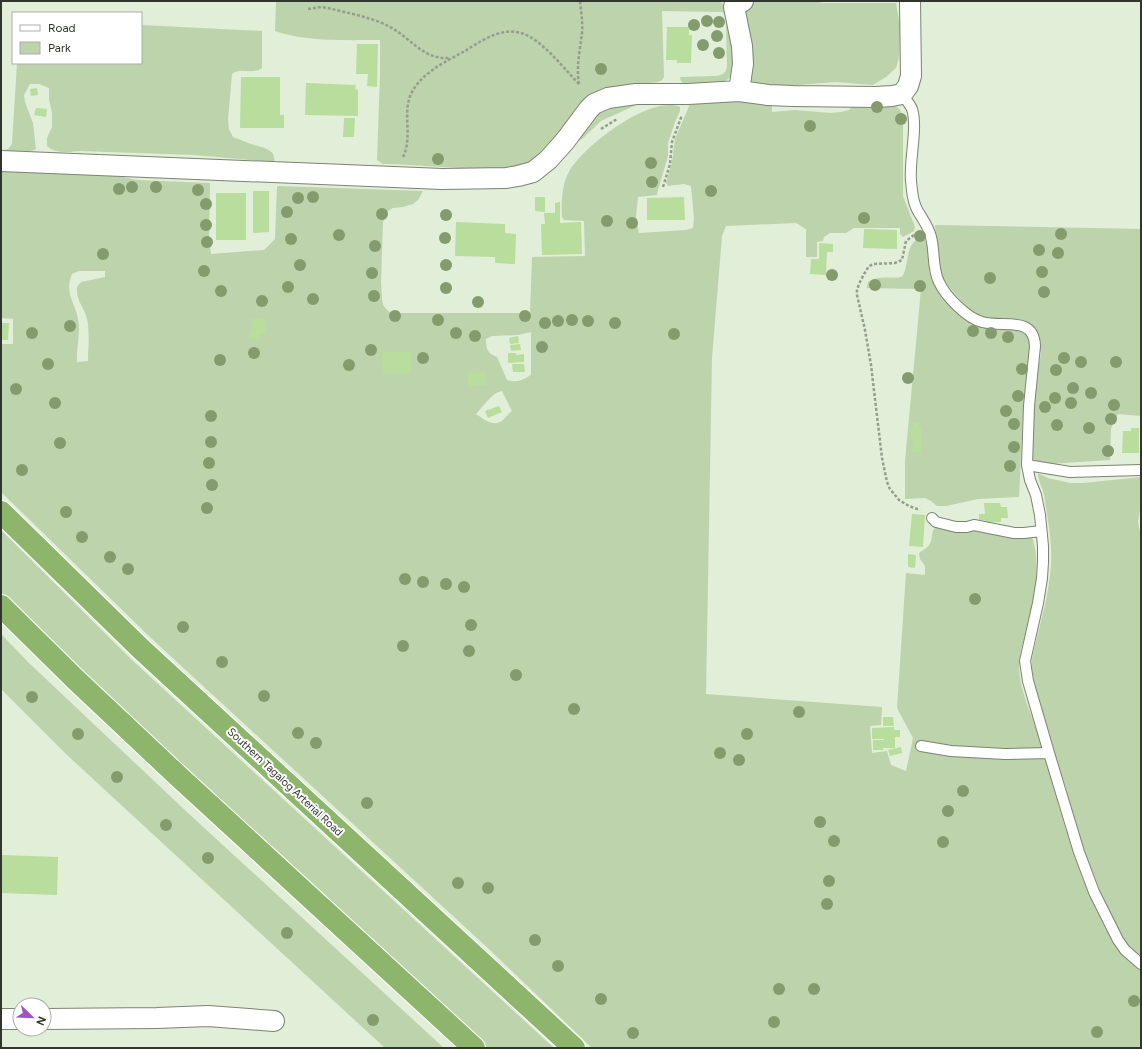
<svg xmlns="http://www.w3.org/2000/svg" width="1142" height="1049" font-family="Figtree,sans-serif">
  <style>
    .green { fill: #bcd3ab; fill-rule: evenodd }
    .building { fill: #b8dd9c }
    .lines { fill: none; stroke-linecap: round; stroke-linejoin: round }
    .service-casing { stroke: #7a8571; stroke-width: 12 }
    .minor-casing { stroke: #7a8571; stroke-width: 22 }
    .motorway-casing { stroke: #fff; stroke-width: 24 }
    .path { stroke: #959e8e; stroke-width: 2.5; stroke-dasharray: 3 2; stroke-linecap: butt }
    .service { stroke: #fff; stroke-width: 10 }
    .minor { stroke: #fff; stroke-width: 20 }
    .motorway { stroke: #8db66c; stroke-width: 22 }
    .tree { fill: #849b6d }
    .labels { text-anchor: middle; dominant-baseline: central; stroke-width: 4; stroke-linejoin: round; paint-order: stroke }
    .street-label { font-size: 11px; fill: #30352d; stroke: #fff }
  </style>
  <rect width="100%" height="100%" fill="#e1eed8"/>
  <path class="green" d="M276,1h444l8,10 8,39 -4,24 -4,5 -9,5h-34c-3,-1 -5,-4 -5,-7l36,-1c7,-1 9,-2 11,-9l-1,-50 -1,-3 -3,-2 -60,-1 2,66 -2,3 -4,2 -28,3 -83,66 -25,16 -45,2 -68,-4 -19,-1h-7l-6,-4 3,-86v-34c-32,0 -74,2 -105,-9z
    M751,1h68v1l3,1h74l4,22 -1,33 -3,10 -10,9 -13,8 -38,-3 -37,3 -14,3 -39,-1 -3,-78z
    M141,25l121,6v37c-8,7 -21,-1 -30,6l-4,45 1,10 4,8c6,2 12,5 18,7 8,3 26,4 23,18l-80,-7 -114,-4c-12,1 -24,3 -33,-5v-8l5,-11v-14l-3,-14v-11l-10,-4h-9l-6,11 1,7 8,21 3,26 -5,2h-30l7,-2 4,-5 5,-81h11l2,1 7,-1h104z
    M737,99l35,5v8l23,-2 36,3 10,-1 8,-2 5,-6 40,2c6,2 7,5 9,11v79l12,31 -1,4 -11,6 -3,-3v-6h-46l-8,5h-16l-6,4 -1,4 -6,1v15h-11v-28l-10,-6 -70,3 -4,10 -10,122 -6,336 176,13 -1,18 -11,1 2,27 15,-2 4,14 15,6 7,-33 -16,-30 9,-135 19,2v-9l-5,-7 -1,-6c5,-4 10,-5 12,-12 2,-6 0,-12 7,-15l32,2 62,9c9,24 3,63 -3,87 -4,13 -10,27 -10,41 0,26 14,51 21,75 18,60 32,122 61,178 5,11 10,22 17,31 6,8 15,14 23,20v79h-549l-102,-98 -339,-312 -150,-146v-148h12v-25l-12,-1v-152l111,9 25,5 73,3 -1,54 2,17 53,-4 11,-11 2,-53 146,5 -5,9 -5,4 -10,3 -10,1 -5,3 -5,11 -2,60 1,17 1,6 5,6 4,2h138l2,-56 53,-1 -1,-35 -20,-1 -2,-3c-1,-14 0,-34 7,-45 13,-25 82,-78 111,-65v4l-5,11 -7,21v13l-10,34 -1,5 -19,2 -2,19 3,17 47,-3 7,-2 1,-9 -3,-33 -7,-2 -16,2 -2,-3 6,-21 3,-23 15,-35zM79,271h26v6l-24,5 -4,5c-1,15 7,19 10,32 3,13 1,29 1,42l-11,1c-1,-13 4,-30 1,-43 -3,-17 -14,-26 -6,-45zM531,332v43c-8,5 -14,8 -24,5l-10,-23c-10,-4 -11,-8 -11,-18l6,-3 26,-1zM502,391l10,20c-3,2 -4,4 -7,7 -10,11 -20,2 -29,-4 8,-8 15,-21 26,-23z
    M637,102l-1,3 -4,2 -31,14 -19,18 -5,2 17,-30z
    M935,225l206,4v187l-23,-2 -4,7 -3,8 -1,31 -61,4 -11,-1 -5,-4 -1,-5 1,-57 8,-44 -1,-3 -1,-14 -3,-7 -4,-3 -5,-3 -43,-4 -17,-11 -23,-27 -5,-15z
    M923,237c6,8 6,19 7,29l42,57 11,6 40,1 8,9 -8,75 -4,83 -41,2 -32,7h-9l-6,-5 -6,-3 -20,1v-38l16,-172 -54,-1 1,-6c12,-7 22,-3 34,-5 8,-12 2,-36 21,-40z
    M1038,474h2l8,4 22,5h14l57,-6v27l-3,18 2,10 1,1v424l-15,-12 -16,-30 -19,-47 -12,-33 -12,-38v-6l-15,-45 -18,-65 -2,-13v-9c6,-28 15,-56 18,-84 4,-27 -2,-54 -6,-80 -1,-7 -6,-14 -6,-21z
    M1,530l131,130 422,388h-66l-407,-375 -80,-81z
    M1,634l28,29 159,150 256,235h-59l-318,-293 -66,-66z"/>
  <path class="building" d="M667,27h22v8h3l-1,28h-14v-3h-11z
    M357,44h21l-1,43 -10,-1 1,-12h-12z
    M241,77h39v38h4v13h-44z
    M306,83l50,2 -1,4 3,1v26l-53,-1z
    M37,88l1,7 -7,1 -1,-7z
    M36,108l11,1 -1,8 -12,-2z
    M344,118h11l-1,19h-11z
    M253,191h16v41l-16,1z
    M216,193h30v47h-30z
    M535,197h10v15l-10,-1z
    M684,197l1,23h-38v-22z
    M560,202v21l21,-1 1,32 -40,1 -1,-31h4l-1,-11h11v-10z
    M456,222l49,2v9l11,1 -1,30 -20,-1v-6l-40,-1z
    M864,229l33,1v19l-34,-1z
    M819,243l14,1v8h-6l-1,23 -16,-1 1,-15h8z
    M251,319h15v15l-7,1v4h-10v-8h2z
    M1,323h8l-1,17h-7z
    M518,336l1,7 -9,1 -1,-6z
    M520,344l1,6 -10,1 -1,-6z
    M411,351v22l-28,1 -1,-22z
    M508,353h8v2l8,-1v8l-16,1z
    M512,364h12l1,8h-12z
    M486,372v13l-18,1 -1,-13z
    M499,406l3,6 -14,6 -3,-7z
    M913,422l7,1 -1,5h3l-1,25 -9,-1 1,-15h-3v-10h3z
    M1131,428h8v25h-17l1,-22h8z
    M984,503h16l1,4h6l1,11h-7v4h-16v-2h-6v-6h6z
    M912,514l13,1 -2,32 -14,-1z
    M908,554l8,1 -1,13 -7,-1z
    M883,717h10l1,9h-11z
    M894,727v3h6v7h-5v11h-12v2h-10v-10h11v-1h-12v-11z
    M901,747l1,6 -12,3 -2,-6z
    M1,855l57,2 -1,38 -56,-2z"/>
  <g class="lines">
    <defs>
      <path id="service" d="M902,94c3,5 8,10 10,15 6,19 -3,51 -1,72 1,11 2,23 8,32 5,8 10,15 12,24 4,15 1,31 8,45 7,15 28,36 43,40 21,6 52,-7 53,24l-6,60 -2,59 3,15 6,15 4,20 3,31v16l-1,16 -4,25 -13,58 3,20 21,72
        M1027,465l43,7 71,-2
        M932,518l4,4 20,5h11l7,-2 40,8h10l17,-2
        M921,746l30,5 54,3 44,-1 30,99 15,40 24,48 7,10 16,14"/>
      <path id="minor" d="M739,91l4,-27 -1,-18 -8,-39 9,-6
        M1,161l441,18 64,-1 12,-2 15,-4 15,-12 17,-19 24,-32 5,-5 14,-6 28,-4h52l51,-3 29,4 25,1 83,1 16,-1 10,-2 6,-8 3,-10 -1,-75
        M1,1019h19
        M44,1019l113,-1 51,-2 66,5"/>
      <path id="motorway" d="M1,512l139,136 434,400
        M1,606l74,73 103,97 296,272"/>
    </defs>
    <use href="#service" class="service-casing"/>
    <use href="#minor" class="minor-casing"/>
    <use href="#motorway" class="motorway-casing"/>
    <path class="path" d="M308,9l13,-2 7,1c19,5 43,9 60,18 23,11 34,34 62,32
      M579,84c-3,-17 1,-34 3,-51 1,-11 -1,-21 -2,-32
      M601,129l16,-10
      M403,157c10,-20 -1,-43 8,-63 10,-21 34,-32 54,-43 16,-10 36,-24 56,-18 21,6 43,36 59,52
      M663,187l7,-23 2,-22 10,-27
      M914,235l-8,6 -4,19 -7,3 -21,1 -5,2 -5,8 -5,10 -2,6v5l8,35 6,35 11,93 5,24 3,7 9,11 10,6 11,4"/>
    <use href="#service" class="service"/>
    <use href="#minor" class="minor"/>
    <use href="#motorway" class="motorway"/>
  </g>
  <g class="tree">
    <circle cx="707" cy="21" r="6"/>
    <circle cx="719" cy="22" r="6"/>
    <circle cx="694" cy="25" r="6"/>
    <circle cx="717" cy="36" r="6"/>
    <circle cx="703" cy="45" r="6"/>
    <circle cx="719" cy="53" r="6"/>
    <circle cx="601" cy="69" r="6"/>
    <circle cx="877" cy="107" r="6"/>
    <circle cx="901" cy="119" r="6"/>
    <circle cx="810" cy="126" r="6"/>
    <circle cx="438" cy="159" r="6"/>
    <circle cx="651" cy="163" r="6"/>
    <circle cx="652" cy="182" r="6"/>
    <circle cx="132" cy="187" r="6"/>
    <circle cx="156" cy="187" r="6"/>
    <circle cx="119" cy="189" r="6"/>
    <circle cx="198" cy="190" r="6"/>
    <circle cx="711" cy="191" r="6"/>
    <circle cx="313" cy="197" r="6"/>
    <circle cx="298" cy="198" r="6"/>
    <circle cx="206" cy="204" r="6"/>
    <circle cx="287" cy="212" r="6"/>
    <circle cx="382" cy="214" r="6"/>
    <circle cx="446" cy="215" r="6"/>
    <circle cx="864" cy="218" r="6"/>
    <circle cx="607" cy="221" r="6"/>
    <circle cx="632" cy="223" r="6"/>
    <circle cx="206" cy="225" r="6"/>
    <circle cx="1061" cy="234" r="6"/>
    <circle cx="339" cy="235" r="6"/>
    <circle cx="920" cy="236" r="6"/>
    <circle cx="445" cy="238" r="6"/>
    <circle cx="291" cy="239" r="6"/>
    <circle cx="207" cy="242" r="6"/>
    <circle cx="375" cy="246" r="6"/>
    <circle cx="1039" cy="250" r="6"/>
    <circle cx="1058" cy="253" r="6"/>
    <circle cx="103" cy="254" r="6"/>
    <circle cx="300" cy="265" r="6"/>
    <circle cx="446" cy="265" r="6"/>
    <circle cx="204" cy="271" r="6"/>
    <circle cx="1042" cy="272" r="6"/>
    <circle cx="372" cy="273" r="6"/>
    <circle cx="832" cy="275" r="6"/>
    <circle cx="990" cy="278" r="6"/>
    <circle cx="875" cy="285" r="6"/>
    <circle cx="920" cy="286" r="6"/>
    <circle cx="288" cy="287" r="6"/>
    <circle cx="446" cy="288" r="6"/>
    <circle cx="221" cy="291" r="6"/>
    <circle cx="1044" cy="292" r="6"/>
    <circle cx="374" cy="296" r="6"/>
    <circle cx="313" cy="299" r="6"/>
    <circle cx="262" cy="301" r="6"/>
    <circle cx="478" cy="302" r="6"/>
    <circle cx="395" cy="316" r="6"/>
    <circle cx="525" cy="316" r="6"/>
    <circle cx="438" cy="320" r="6"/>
    <circle cx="572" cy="320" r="6"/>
    <circle cx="558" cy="321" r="6"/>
    <circle cx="588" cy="321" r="6"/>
    <circle cx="545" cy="323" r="6"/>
    <circle cx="615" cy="323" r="6"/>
    <circle cx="70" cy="326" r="6"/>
    <circle cx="973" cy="331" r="6"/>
    <circle cx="32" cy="333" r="6"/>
    <circle cx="456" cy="333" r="6"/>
    <circle cx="991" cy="333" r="6"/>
    <circle cx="674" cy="334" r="6"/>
    <circle cx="475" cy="336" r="6"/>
    <circle cx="1008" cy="337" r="6"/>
    <circle cx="542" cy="347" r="6"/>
    <circle cx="371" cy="350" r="6"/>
    <circle cx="254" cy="353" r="6"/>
    <circle cx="423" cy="358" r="6"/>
    <circle cx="1064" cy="358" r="6"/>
    <circle cx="220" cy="360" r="6"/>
    <circle cx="1081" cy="362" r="6"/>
    <circle cx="1116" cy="362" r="6"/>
    <circle cx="48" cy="364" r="6"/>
    <circle cx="349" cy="365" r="6"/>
    <circle cx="1022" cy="369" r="6"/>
    <circle cx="1056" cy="370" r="6"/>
    <circle cx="908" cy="378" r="6"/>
    <circle cx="1073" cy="388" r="6"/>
    <circle cx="16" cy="389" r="6"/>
    <circle cx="1091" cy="393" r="6"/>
    <circle cx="1018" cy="396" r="6"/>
    <circle cx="1055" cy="398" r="6"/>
    <circle cx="55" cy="403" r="6"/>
    <circle cx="1071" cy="403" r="6"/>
    <circle cx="1114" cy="405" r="6"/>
    <circle cx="1045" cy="407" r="6"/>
    <circle cx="1006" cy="411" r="6"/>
    <circle cx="211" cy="416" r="6"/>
    <circle cx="1111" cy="419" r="6"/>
    <circle cx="1014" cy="424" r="6"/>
    <circle cx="1057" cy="425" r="6"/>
    <circle cx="1089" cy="428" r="6"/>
    <circle cx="211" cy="442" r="6"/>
    <circle cx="60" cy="443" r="6"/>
    <circle cx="1014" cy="447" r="6"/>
    <circle cx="1108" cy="451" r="6"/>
    <circle cx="209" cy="463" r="6"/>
    <circle cx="1010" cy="466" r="6"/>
    <circle cx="22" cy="470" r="6"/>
    <circle cx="212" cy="485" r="6"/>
    <circle cx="207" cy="508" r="6"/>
    <circle cx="66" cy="512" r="6"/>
    <circle cx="82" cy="537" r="6"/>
    <circle cx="110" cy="557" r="6"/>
    <circle cx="128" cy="569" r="6"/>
    <circle cx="405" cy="579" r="6"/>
    <circle cx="423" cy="582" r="6"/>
    <circle cx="446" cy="584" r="6"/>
    <circle cx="464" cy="587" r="6"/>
    <circle cx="975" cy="599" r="6"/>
    <circle cx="471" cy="625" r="6"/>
    <circle cx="183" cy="627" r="6"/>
    <circle cx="403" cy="646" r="6"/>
    <circle cx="469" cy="651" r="6"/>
    <circle cx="222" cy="662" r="6"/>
    <circle cx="516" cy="675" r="6"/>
    <circle cx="264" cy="696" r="6"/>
    <circle cx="32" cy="697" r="6"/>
    <circle cx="574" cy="709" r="6"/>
    <circle cx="799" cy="712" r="6"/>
    <circle cx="298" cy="733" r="6"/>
    <circle cx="78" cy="734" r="6"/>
    <circle cx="747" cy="734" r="6"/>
    <circle cx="316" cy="743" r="6"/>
    <circle cx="720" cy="753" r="6"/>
    <circle cx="739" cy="760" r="6"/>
    <circle cx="117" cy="777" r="6"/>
    <circle cx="963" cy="791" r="6"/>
    <circle cx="367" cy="803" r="6"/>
    <circle cx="948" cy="811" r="6"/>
    <circle cx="820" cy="822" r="6"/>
    <circle cx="166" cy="825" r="6"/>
    <circle cx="834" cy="841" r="6"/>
    <circle cx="943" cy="842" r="6"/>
    <circle cx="208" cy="858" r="6"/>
    <circle cx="829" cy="881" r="6"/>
    <circle cx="458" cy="883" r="6"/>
    <circle cx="488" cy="888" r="6"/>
    <circle cx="827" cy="904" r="6"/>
    <circle cx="287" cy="933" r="6"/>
    <circle cx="535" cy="940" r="6"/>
    <circle cx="558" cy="966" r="6"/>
    <circle cx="779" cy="989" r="6"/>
    <circle cx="814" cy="989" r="6"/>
    <circle cx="601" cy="999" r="6"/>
    <circle cx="1134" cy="1001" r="6"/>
    <circle cx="373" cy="1020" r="6"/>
    <circle cx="774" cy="1022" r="6"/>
    <circle cx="1097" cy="1032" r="6"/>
    <circle cx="633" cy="1033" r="6"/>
  </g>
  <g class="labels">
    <g class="street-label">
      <text transform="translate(285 782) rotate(43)">Southern Tagalog Arterial Road</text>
    </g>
  </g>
  <rect width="1142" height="1049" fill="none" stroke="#30352d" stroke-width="4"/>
  <rect x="12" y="12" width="130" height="52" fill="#ffffff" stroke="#acaeab"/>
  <rect x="20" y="25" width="20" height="6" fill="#ffffff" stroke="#acaeab"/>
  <text x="48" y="32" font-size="12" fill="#30352d">Road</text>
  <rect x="20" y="42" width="20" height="12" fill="#bcd3ab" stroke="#acaeab"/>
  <text x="48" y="52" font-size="12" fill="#30352d">Park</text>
  <g transform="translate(32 1017) rotate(113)"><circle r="19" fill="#ffffff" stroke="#acaeab"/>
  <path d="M0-3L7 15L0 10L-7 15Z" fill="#9f54c7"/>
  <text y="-6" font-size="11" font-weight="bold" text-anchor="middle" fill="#30352d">N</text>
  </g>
</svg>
